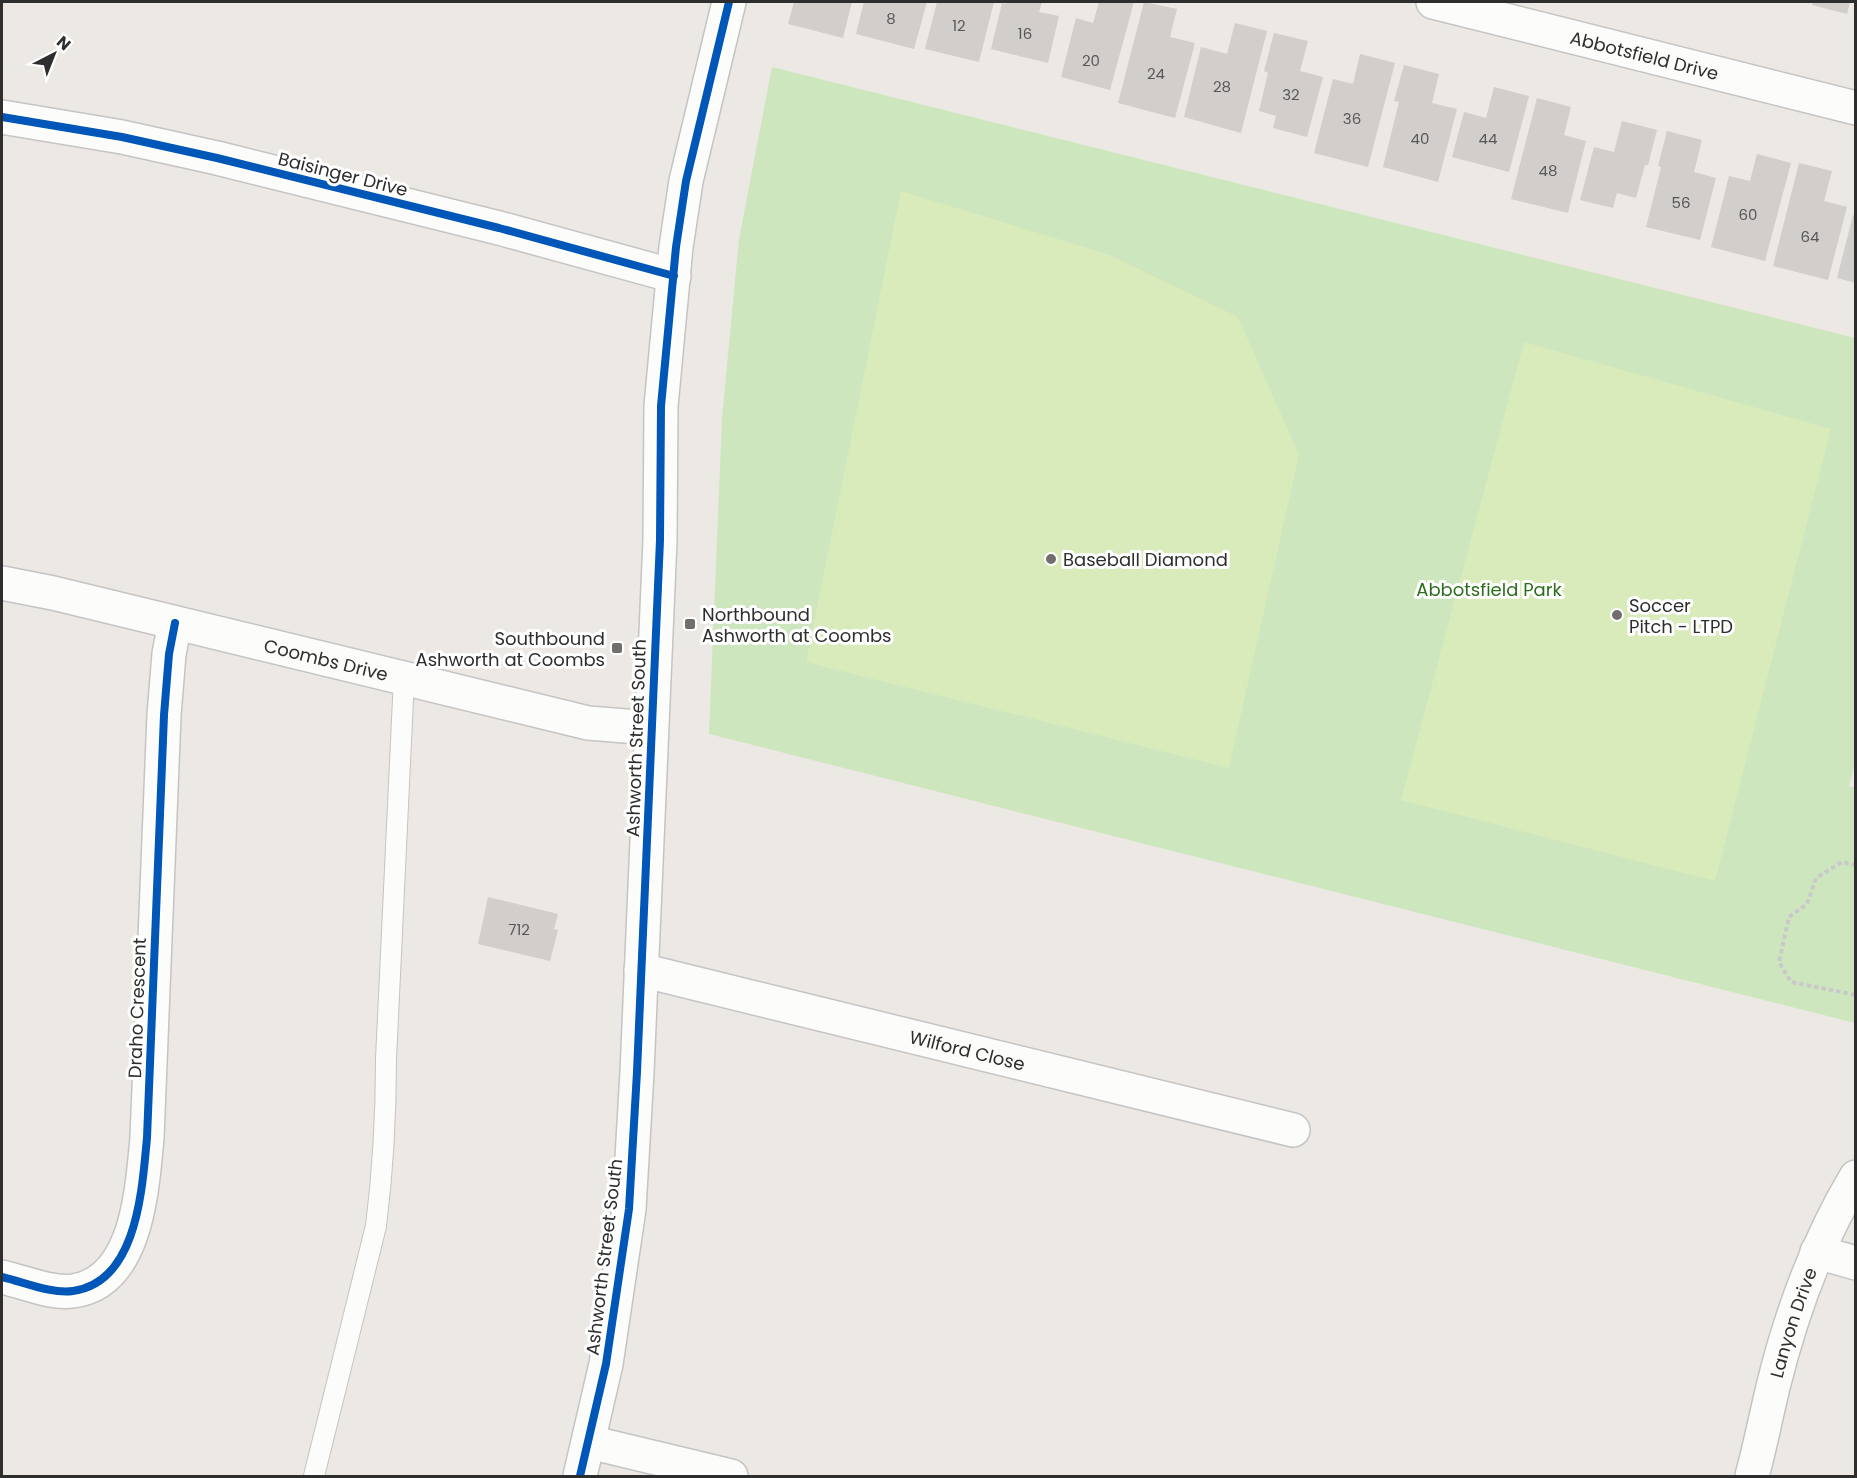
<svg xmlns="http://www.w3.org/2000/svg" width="1857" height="1478" font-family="Poppins,sans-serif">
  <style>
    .park { fill: #cee6be }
    .pitch { fill: #d9eabb }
    .building { fill: #d1cecb }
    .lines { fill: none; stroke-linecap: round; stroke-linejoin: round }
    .service-casing { stroke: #c5c4c5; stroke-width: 22 }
    .minor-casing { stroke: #c5c4c5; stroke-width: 36 }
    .path { stroke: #c9c9c8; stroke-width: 4; stroke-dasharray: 4.5 3; stroke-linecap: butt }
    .service { stroke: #fcfcfb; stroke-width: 20 }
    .minor { stroke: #fcfcfb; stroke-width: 33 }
    .cycleway-casing { stroke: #fff; stroke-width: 11 }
    .cycleway { stroke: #0057b8; stroke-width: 8 }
    .poi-dot { fill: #706f6e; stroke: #fff; stroke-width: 2 }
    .labels { text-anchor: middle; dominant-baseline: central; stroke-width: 6; stroke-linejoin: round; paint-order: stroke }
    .number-label { font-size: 15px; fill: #585857 }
    .street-label { font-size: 18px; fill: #2e2e2e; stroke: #fff }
    .poi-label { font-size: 18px; fill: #2e2e2e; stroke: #fff; text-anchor: start }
    .park-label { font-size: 18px; fill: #2c6e1b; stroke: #fff }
  </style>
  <rect width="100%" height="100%" fill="#ece8e4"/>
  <path class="park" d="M772,67l1083,271 1,421 -7,27 7,2 -1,235 -1146,-289 13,-316 17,-179z"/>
  <path class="pitch" d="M901,191l209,64 128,62 61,138 -70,313 -423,-106z
    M1524,342l307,87 -116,452 -314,-81z"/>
  <path class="building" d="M794,2h58l-9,36 -55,-14z
    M864,2h63l-13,47 -58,-15z
    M937,2h57l-15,60 -54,-13z
    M1007,2h35l-3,10 20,4 -11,47 -57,-14 11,-46 4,1z
    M1099,2h35l-24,88 -49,-13 15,-59 17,5z
    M1144,2l33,7 -7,28 25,6 -20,75 -57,-15z
    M1813,2h37l-3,12 -35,-9z
    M1235,23l32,8 -26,102 -57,-16 17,-70 26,7z
    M1274,33l34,8 -8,30 23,6 -16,60 -34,-9 3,-12 -17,-5 9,-38 -4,-2z
    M1360,54l35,9 -27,104 -54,-14 19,-74 20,5z
    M1404,65l35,9 -7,29 25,6 -19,73 -55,-15 16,-65 -5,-1z
    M1494,87l35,9 -20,76 -57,-15 12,-45 22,6z
    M1537,98l34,9 -7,28 22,6 -18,72 -57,-14z
    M1622,121l35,9 -9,35h-3l-9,33 -19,-5 -4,15 -33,-8 14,-53 20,5z
    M1667,131l35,9 -8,32 22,6 -16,62 -54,-13 15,-60 -3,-1z
    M1757,154l34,9 -26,98 -54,-14 18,-71 21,5z
    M1799,163l33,8 -8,30 23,6 -19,73 -55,-14z
    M1853,215l3,1v67l-19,-5z
    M488,897l70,17 -4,15 4,1 -8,31 -72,-17z"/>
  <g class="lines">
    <defs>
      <path id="service" d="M314,1476l62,-250c7,-56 10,-111 10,-167l18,-381"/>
      <g id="minor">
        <path id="s1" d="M1433,2l423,106"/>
        <path d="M2,117l120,20 95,21 282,70 175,48"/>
        <path id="s2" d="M2,583l51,10 535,130 63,5"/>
        <path id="s3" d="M641,970l652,160"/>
        <path d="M1817,1252l39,11"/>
        <path d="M2,1277c22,5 49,17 71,14 65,-9 69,-103 74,-153l17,-423 5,-61 6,-31"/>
        <path d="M589,1442l142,34"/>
        <path d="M580,1476l26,-112 23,-155 8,-137 23,-532 1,-134 15,-159 10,-66 43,-179"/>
        <path id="s4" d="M1752,1476c8,-29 14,-60 21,-89 18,-73 44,-145 83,-210"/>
      </g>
    </defs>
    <use href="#service" class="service-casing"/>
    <use href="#minor" class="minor-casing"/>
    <path class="path" d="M1856,865l-14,-3 -26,16 -9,26 -18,13 -10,45 12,20 65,13"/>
    <use href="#service" class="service"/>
    <use href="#minor" class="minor"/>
    <defs>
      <path id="cycleway" d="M2,117l120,20 95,21 282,70 175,48
        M2,1277c22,5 49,17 71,14 65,-9 69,-103 74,-153l17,-423 5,-61 6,-31
        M580,1476l26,-112 23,-155 8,-137 23,-532 1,-134 15,-159 10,-66 43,-179"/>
    </defs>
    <use href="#cycleway" class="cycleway-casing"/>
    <use href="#cycleway" class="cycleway"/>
  </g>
  <g class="poi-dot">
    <circle cx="1051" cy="559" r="6"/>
    <circle cx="1617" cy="615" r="6"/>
    <rect x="684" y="618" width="12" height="12" rx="3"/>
    <rect x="611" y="642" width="12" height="12" rx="3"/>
  </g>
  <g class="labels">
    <g class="number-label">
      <text x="891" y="18">8</text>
      <text x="959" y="25">12</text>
      <text x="1025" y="33">16</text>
      <text x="1091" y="60">20</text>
      <text x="1156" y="73">24</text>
      <text x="1222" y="86">28</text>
      <text x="1291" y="94">32</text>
      <text x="1352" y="118">36</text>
      <text x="1420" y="138">40</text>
      <text x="1488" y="138">44</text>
      <text x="1548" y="170">48</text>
      <text x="1681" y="202">56</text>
      <text x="1748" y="214">60</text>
      <text x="1810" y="236">64</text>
      <text x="519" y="929">712</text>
    </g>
    <g class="street-label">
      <text stroke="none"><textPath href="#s1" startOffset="218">Abbotsfield Drive</textPath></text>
      <text transform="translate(343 174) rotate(14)">Baisinger Drive</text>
      <text stroke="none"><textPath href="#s2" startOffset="333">Coombs Drive</textPath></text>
      <text transform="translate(636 738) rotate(-88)">Ashworth Street South</text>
      <text transform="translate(137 1008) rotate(-88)">Draho Crescent</text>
      <text stroke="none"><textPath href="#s3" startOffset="336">Wilford Close</textPath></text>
      <text transform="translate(604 1257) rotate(-83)">Ashworth Street South</text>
      <text stroke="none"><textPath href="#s4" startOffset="159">Lanyon Drive</textPath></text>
    </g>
    <g class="poi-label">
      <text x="1063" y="559">Baseball Diamond</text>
      <text x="1629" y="605">Soccer<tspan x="1629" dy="21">Pitch - LTPD</tspan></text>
      <text x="702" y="614">Northbound<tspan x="702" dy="21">Ashworth at Coombs</tspan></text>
      <text x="605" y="638" text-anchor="end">Southbound<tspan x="605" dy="21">Ashworth at Coombs</tspan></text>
    </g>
    <g class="park-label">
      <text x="1489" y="589">Abbotsfield Park</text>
    </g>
  </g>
  <rect width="1857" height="1478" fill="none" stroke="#2e2e2e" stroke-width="6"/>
  <g transform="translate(54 54) rotate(42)" stroke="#ffffff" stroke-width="4.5" paint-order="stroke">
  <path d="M0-4.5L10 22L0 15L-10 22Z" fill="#2e2e2e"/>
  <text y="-9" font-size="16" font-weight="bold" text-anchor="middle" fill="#2e2e2e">N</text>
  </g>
</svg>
